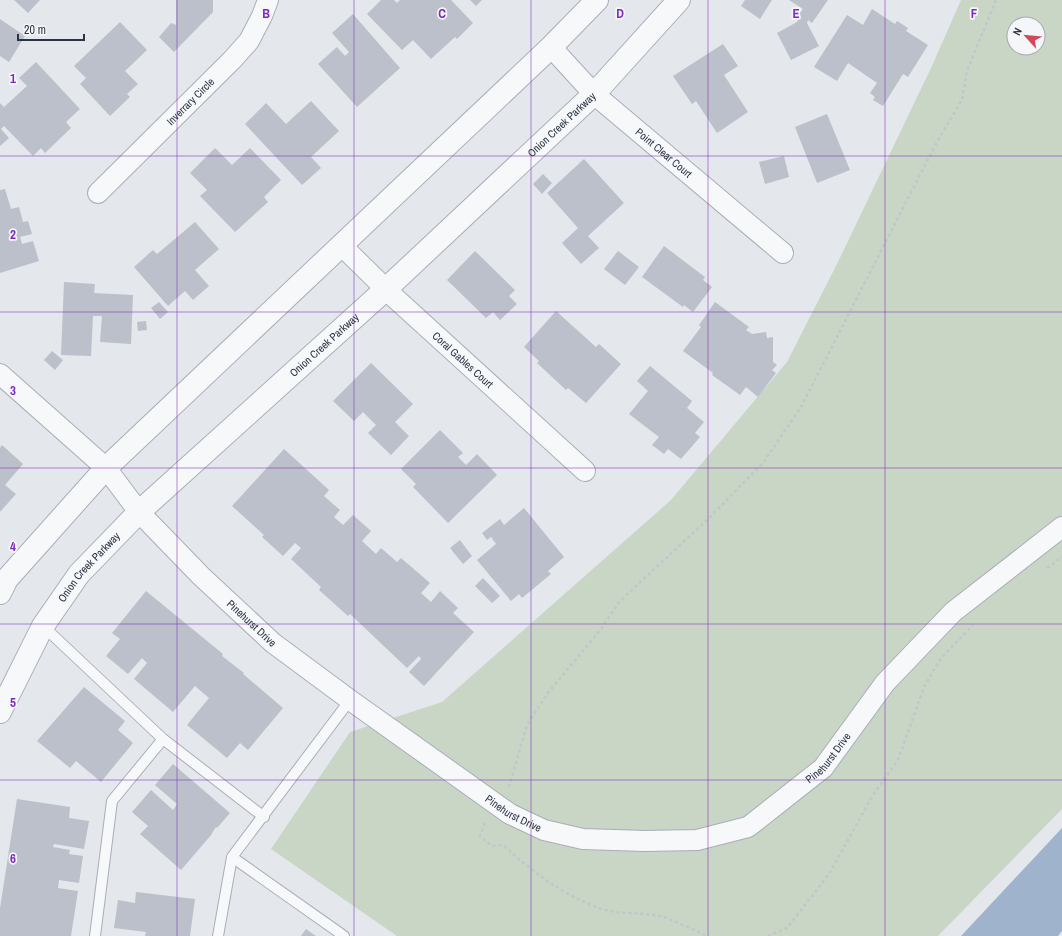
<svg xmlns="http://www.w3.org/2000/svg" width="1062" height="936" font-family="'Archivo Narrow',sans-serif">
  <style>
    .green { fill: #c9d6c5; fill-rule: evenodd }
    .water { fill: #9fb4cc }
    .building { fill: #bbc0ca }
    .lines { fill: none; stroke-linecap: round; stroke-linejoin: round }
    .service-casing { stroke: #a9aeb7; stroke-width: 12 }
    .minor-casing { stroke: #a9aeb7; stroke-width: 22 }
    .tertiary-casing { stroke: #a9aeb7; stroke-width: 24 }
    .path { stroke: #c2c5cb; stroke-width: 2.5; stroke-dasharray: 3 3; stroke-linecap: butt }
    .service { stroke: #f7f8fa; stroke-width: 10 }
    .minor { stroke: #f7f8fa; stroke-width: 20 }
    .tertiary { stroke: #f7f8fa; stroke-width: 22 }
    .grid { fill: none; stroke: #7b2cbf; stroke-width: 1; stroke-opacity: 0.55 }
    .labels { text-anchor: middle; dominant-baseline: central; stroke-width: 3.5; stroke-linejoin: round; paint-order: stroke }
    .street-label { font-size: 11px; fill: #2b3445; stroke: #f4f6f9 }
    .grid-label { font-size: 13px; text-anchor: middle; font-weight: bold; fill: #7b2cbf; stroke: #f4f6f9; stroke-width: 3.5; stroke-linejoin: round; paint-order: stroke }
  </style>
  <rect width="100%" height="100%" fill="#e4e7ec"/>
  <path class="green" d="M961,0h101v809l-124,127h-541l-126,-87 79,-117 92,-30 229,-202 116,-138 50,-98 94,-196zM1014,24h24v24h-24z"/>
  <path class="water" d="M1062,828v103l-4,5h-97z"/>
  <path class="building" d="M14,0h26l-12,13z
    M176,0h37v12l-39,40 -15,-15 12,-14 5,2z
    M381,0h13l3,3 3,-3h51l22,23 -16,16 -2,-2 -24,22 -18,-19 -11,10 -35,-36z
    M470,0h12l-6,6z
    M745,0h27l-12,19 -19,-13z
    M789,0h39l-16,23 -4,-3 -1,3 12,23 -28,14 -14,-27 20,-11 3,-7 -1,-1 4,-5z
    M872,9l23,15 2,-3 11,7 -2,3 22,14 -20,32 -5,-3 -20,32 -10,-6 2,-3 -5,-4 7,-10 -29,-20 -11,18 -23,-14 33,-52 16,10z
    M353,14l47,54 -43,39 -39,-43 19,-17 8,9 4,-4 -17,-19z
    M0,19l25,17 -16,26 -9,-6z
    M120,22l27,28 -22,21 13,13 -11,10 3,3 -20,19 -30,-32 6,-6 -12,-12z
    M723,44l15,22 -14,9 24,37 -31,21 -21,-32 -4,3 -19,-28z
    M36,62l44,47 -14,13 5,6 -26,25 -4,-5 -8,8 -29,-30 -3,3 8,9 -9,8v-43l4,4 23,-21 -8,-8z
    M311,101l28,30 -28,26 10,11 -19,17 -57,-61 21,-21 20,21z
    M827,114l23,56 -33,13 -22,-56z
    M215,148l17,17 18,-17 31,32 -17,17 4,5 -33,30 -35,-36 7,-6 -17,-17z
    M784,156l5,21 -24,7 -6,-22z
    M584,159l40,44 -36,33 11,12 -18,16 -19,-21 16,-15 -31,-35z
    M543,174l9,9 -10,11 -9,-10z
    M5,189l6,20 8,-2 4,15 5,-1 4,13 -12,3 2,7 11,-3 6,20 -39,12v-83z
    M195,222l24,27 -24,21 14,16 -16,14 -8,-9 -17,15 -34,-39 19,-17 4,4z
    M664,246l41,31 -2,3 9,7 -19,25 -9,-7 -1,2 -41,-30z
    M475,251l40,39 -6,6 8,8 -17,16 -7,-8 -7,6 -39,-38z
    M618,251l21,16 -14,18 -21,-16z
    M64,282l31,2 -1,9 39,2 -2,49 -31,-2 2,-26h-9l-2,40 -30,-1z
    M159,302l9,10 -8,7 -9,-11z
    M715,302l34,25 -3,3 6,4 14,-2 1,6 6,-1v25l4,3 -5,5 4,3 -18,24 -12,-10 -6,8 -28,-20 1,-2 -30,-22 18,-24 -2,-2z
    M556,311l40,36 3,-3 22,20 -35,39 -18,-15 -2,2 -29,-27 2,-2 -15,-14z
    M146,321l1,9 -9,1 -1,-9z
    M52,351l11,9 -8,10 -11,-10z
    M371,363l42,41 -18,18 14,14 -18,19 -23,-22 8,-8 -13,-13 -9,9 -21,-20z
    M650,366l42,35 -5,7 17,14 -9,11 5,4 -19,22 -13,-10 -4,5 -12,-9 7,-8 -30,-23 19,-23 -11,-10z
    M440,430l23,23 -5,4 8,8 11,-11 20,21 -49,48 -35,-36 3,-3 -15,-15z
    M2,445l21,19 -18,21 11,9 -16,18v-64z
    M284,449l45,41 -5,6 16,14 -6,7 9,8 10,-10 18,16 -9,10 14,13 5,-6 16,14 4,-4 29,25 -9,10 10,9 9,-11 18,17 -5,5 21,19 -50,54 -15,-14 12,-13 -2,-3 -12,12 -57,-54 -2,2 -29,-26 2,-3 -30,-28 10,-11 -6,-5 -12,13 -21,-19 2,-2 -32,-29z
    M524,508l40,49 -16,14 3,3 -29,24 -3,-4 -8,7 -34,-41 19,-16 -5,-7 -4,3 -5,-7 18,-14 4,6z
    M460,540l12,16 -9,8 -13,-16z
    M483,578l17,18 -8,7 -17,-17z
    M146,591l77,63 -1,2 22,17 -1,1 40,34 -35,42 -8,-7 -13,15 -40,-33 22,-27 -14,-12 -22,26 -39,-33 13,-16 -5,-5 -14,16 -22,-18 14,-17 -8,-6z
    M84,687l41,34 -7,9 15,13 -32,39 -25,-21 -6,7 -33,-27z
    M173,764l57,49 -13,15 -1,-1 -4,6v1l-31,36 -41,-36 8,-8 -16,-14 19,-22 22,20 4,-6 -22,-19z
    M17,799l53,8 -1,11 20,3 -5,28 -30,-5 -1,3 17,3 -1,4 14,2 -4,27 -20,-3 -1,8 20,3 -7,45h-71v-28z
    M136,892l59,7 -5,37h-45l1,-4 -32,-4 4,-28 17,3z
    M306,929l7,5 3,2h-15z"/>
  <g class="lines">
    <defs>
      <path id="service" d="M43,626l120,113 101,78
        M95,936l17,-135 51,-62
        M218,936l14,-79
        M344,936l-112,-79 118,-157"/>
      <g id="minor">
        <path id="s1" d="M551,47l43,47 189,159"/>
        <path id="s2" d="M98,193l134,-133 17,-19 13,-25 6,-16"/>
        <path id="s3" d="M342,246l53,52 190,173"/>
        <path id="s4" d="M0,374l106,94 33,44 62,64 72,67 77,57 160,114 34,16 39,9 62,2 52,-1 51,-13 75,-59 62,-85 68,-71 109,-85"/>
      </g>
      <g id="tertiary">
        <path d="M0,593l7,-14 99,-111 445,-421 46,-47"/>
        <path id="s5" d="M0,712l43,-86 36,-52 60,-62 247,-223 208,-195 85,-94"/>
      </g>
    </defs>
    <use href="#service" class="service-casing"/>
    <use href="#minor" class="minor-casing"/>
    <use href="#tertiary" class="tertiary-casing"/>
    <path class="path" d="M1047,568l15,-11
      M509,787l18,-62 20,-31 54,-65 18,-27 90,-84 54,-55 38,-56 137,-267 24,-40 5,-29 29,-71
      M485,823l-5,13 12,10 11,-1c29,26 57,48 93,62 20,8 43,5 64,9 12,3 35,15 48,20
      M768,936l19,-8 42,-54 44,-79 25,-35 26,-73 17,-29 32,-33"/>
    <use href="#service" class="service"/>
    <use href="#minor" class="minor"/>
    <use href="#tertiary" class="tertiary"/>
  </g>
  <path class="grid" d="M177,0v936M354,0v936M531,0v936M708,0v936M885,0v936M0,156h1062M0,312h1062M0,468h1062M0,624h1062M0,780h1062"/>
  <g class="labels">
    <g class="street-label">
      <text stroke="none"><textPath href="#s2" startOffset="130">Inverrary Circle</textPath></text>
      <text stroke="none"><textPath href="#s5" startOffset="819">Onion Creek Parkway</textPath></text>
      <text stroke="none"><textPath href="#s1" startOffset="155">Point Clear Court</textPath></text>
      <text stroke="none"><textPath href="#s5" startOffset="495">Onion Creek Parkway</textPath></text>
      <text stroke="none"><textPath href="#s3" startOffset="166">Coral Gables Court</textPath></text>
      <text stroke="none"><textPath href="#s5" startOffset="171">Onion Creek Parkway</textPath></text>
      <text stroke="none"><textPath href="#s4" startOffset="355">Pinehurst Drive</textPath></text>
      <text stroke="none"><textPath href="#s4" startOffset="1027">Pinehurst Drive</textPath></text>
      <text stroke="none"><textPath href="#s4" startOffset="679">Pinehurst Drive</textPath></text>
    </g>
  </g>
  <g class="grid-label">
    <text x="266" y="18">B</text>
    <text x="442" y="18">C</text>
    <text x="620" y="18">D</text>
    <text x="796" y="18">E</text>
    <text x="974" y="18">F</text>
    <text x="13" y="83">1</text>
    <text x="13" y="239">2</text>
    <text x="13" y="395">3</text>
    <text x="13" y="551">4</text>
    <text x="13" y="707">5</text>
    <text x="13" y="863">6</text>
  </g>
  <g transform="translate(1026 36) rotate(297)"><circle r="19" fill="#f4f6f9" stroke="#a4a8b1"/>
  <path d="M0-3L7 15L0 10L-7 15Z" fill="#d1495b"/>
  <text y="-6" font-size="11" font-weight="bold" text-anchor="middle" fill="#2b3445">N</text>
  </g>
  <path d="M18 34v6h66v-6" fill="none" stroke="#2b3445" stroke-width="2"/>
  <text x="24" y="34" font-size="12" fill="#2b3445" stroke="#f4f6f9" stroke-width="3" paint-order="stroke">20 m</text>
</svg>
